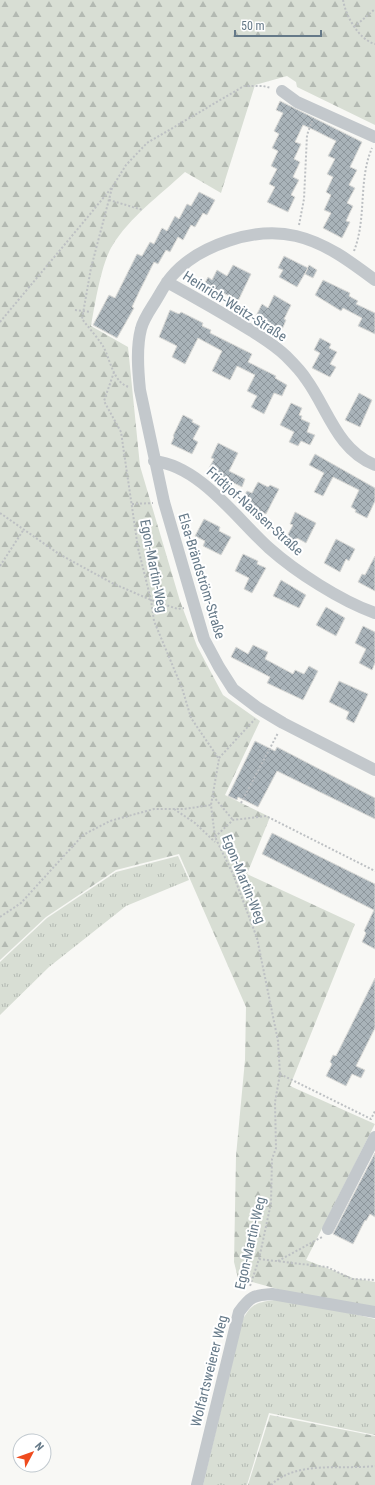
<svg xmlns="http://www.w3.org/2000/svg" width="375" height="1485" font-family="'Roboto Condensed',sans-serif">
  <style>
    .grass { fill: url(#grass-tufts) }
    .forest { fill: url(#forest-firs) }
    .building { fill: url(#building-cross-hatch); stroke: #dadad7 }
    .lines { fill: none; stroke-linecap: round; stroke-linejoin: round }
    .path { stroke: #bdc0c3; stroke-width: 2; stroke-dasharray: 2 2; stroke-linecap: butt }
    .minor { stroke: #c3c8cc; stroke-width: 12 }
    .labels { text-anchor: middle; dominant-baseline: central; stroke-width: 4; stroke-linejoin: round; paint-order: stroke }
    .street-label { font-size: 14px; fill: #657988; stroke: #fff }
  </style>
  <defs>
    <pattern id="grass-tufts" width="24" height="20" patternUnits="userSpaceOnUse"><rect width="24" height="20" fill="#d8ded4"/><path d="M3 7l-1-3M5 7V3M7 7l1-3M15 17l-1-3M17 17v-4M19 17l1-3" fill="none" stroke="#b3b9b2"/></pattern>
    <pattern id="forest-firs" width="22" height="20" patternUnits="userSpaceOnUse"><rect width="22" height="20" fill="#d8ded4"/><path d="M5 1l3.5 6h-7zM16 11l3.5 6h-7z" fill="#b3b9b2"/></pattern>
    <pattern id="building-cross-hatch" width="8" height="8" patternUnits="userSpaceOnUse"><rect width="8" height="8" fill="#a9b3b9"/><path d="M0 0l8 8M0 8l8-8" fill="none" stroke="#8d969c"/></pattern>
  </defs>
  <rect width="100%" height="100%" fill="#f8f8f5"/>
  <path class="grass" d="M178,856l11,24 -63,26 -77,61 -49,48v-53l47,-44 69,-46z
    M274,1300l34,3 67,16v116l-106,-22 -22,72h-44l39,-164c9,-17 13,-18 32,-21z"/>
  <path class="forest" d="M0,0h375v125l-78,-38 -1,-5 -9,-6 -32,9 -34,108 -36,-21c-25,23 -55,45 -73,74 -11,19 -17,58 -21,80l37,21 12,119 40,135 17,45 26,49 37,26 -35,74 45,22 -23,57 108,50 -65,162 85,38 -69,136 47,18 22,4v34l-137,-38 -4,-16 2,-106 9,-96 1,-53 -67,-153 -63,16 -70,47 -46,43z
    M270,1415l105,21v49h-127z"/>
  <path class="building" d="M280,101l82,41 -12,25 7,3 -8,15 6,3 -8,15 6,3 -7,15 4,1 -8,16 -19,-10 8,-15 -7,-3 7,-15 -5,-3 7,-15 -6,-3 8,-15 -7,-3 8,-15 -24,-12 -9,-4 -8,17 6,2 -7,15 6,3 -7,15 6,3 -8,15 4,2 -7,15 -21,-10 8,-15 -6,-3 8,-15 -6,-3 7,-15 -6,-3 7,-14 -5,-3 9,-18 -7,-3z
    M199,192l16,8 -8,15 -4,-2 -8,14 -4,-2 -8,15 -5,-3 -8,15 -4,-2 -8,14 -4,-2 -15,30 -7,15 2,1 -17,30 -24,-13 16,-30 6,3 22,-44 5,2 8,-14 4,2 8,-16 5,3 8,-15 4,3 8,-15 4,2z
    M284,256l24,12 -11,19 -18,-10 4,-7 -5,-2z
    M233,265l18,9 -13,27 -20,-11 -2,2 -12,-7 4,-8 4,3 5,-10 10,6z
    M309,265l8,5 -4,8 -8,-4z
    M323,280l27,13 -1,3 9,5 -2,3 19,9v21l-17,-8 4,-8 -19,-10 -2,3 -26,-16z
    M274,295l17,10 -7,14 2,1 -5,12 -26,-14 7,-14 6,4z
    M170,310l9,4 2,-2 22,11 -1,3 9,4 -1,3 42,21 -4,8 28,14 -1,2 12,7 -5,11 -8,-3 -10,21 -13,-7 6,-11 -10,-5 8,-16 -18,-9 -7,14 -18,-9 10,-20 -24,-13 -13,26 -13,-7 5,-11 -18,-9z
    M320,338l11,6 -2,4 8,4 -7,12 6,3 -6,10 -18,-9 8,-15 -6,-3z
    M359,393l13,7 -12,27 -15,-7z
    M291,403l11,5 -3,7 3,1 -1,3 9,4 -3,9 8,3 -5,10 -9,-4 -3,5 -9,-4 5,-10 -14,-7z
    M183,415l10,5 -1,2 8,4 -7,13 5,3 -6,12 -21,-10 3,-7 -1,-1z
    M218,443l20,10 -9,18 16,8 -3,8 -34,-17 6,-11 -3,-1z
    M315,454l60,34v13l-8,17 -12,-6 1,-2 -5,-3 8,-17 -26,-13 -10,19 -9,-4 10,-19 -15,-8z
    M258,482l10,5 2,-2 9,4 -13,25 -19,-9 1,-3 -6,-3 5,-8 5,2z
    M295,512l21,11 -10,20 -9,-5 -2,4 -9,-4 7,-13 -3,-1z
    M204,519l16,8 -1,4 12,6 -10,18 -18,-9 2,-5 -10,-5z
    M336,539l19,10 -6,12 -3,-2 -6,13 -16,-9z
    M243,554l15,7 -1,3 9,4 -14,25 -8,-4 5,-11 -14,-7z
    M375,556v35l-17,-9 4,-8 3,1z
    M281,580l25,15 -7,13 -26,-12z
    M326,607l19,11 -9,18 -20,-11z
    M363,626l12,6v31l-3,7 -13,-7 7,-14 -11,-6z
    M253,645l15,7 -3,7 28,15 2,-4 9,4 5,-8 9,5 -15,29 -36,-17 3,-6 -39,-20 5,-10 12,7z
    M339,681l29,13 -14,29 -8,-4 3,-7 -20,-10z
    M255,741l20,10 2,-4 98,51v21l-98,-48 -19,36 -20,-10 -1,3 -9,-4z
    M272,833l103,51v65l-13,-7 4,-9 -2,-2 10,-21 -112,-56z
    M375,978v50l-19,38 9,4 -4,8 -9,-4 -6,12 -20,-10 6,-12 -2,-2 3,-7 3,1z
    M375,1153v64l-5,-3 -4,7 -1,-1 -12,24 -20,-10z"/>
  <g class="lines">
    <path class="path" d="M343,0c3,16 15,39 32,44
      M354,27l21,-18
      M112,188l-21,80 -9,51c7,9 15,18 21,27 7,12 10,37 26,41
      M109,200l34,10
      M299,225l5,-26 3,-64 5,-14
      M354,251c13,-33 4,-71 18,-103
      M75,310l16,2
      M0,322l91,-109 22,-27 13,-21 21,-22 97,-57h19l8,2
      M114,372l-10,29 17,31 17,116 13,52 3,21 28,67 9,30 28,41 -8,46 4,32 18,37 24,64 21,103 2,33 -5,28 1,46 -4,11 -1,44 -12,56 -9,27
      M132,504l21,-1
      M0,513l59,41 53,29 39,17 27,9 6,-1
      M0,566l24,-37
      M219,758l36,-39
      M213,796l20,24
      M241,803l37,-70
      M174,809l21,14 20,19
      M215,837l18,-17 33,-4 109,55
      M0,917l21,-14 62,-68 27,-14 44,-12h30l27,-4
      M280,1074l91,45 4,-8
      M259,1259l68,8 25,12 23,1
      M278,1261l44,-24
      M271,1485c26,-25 71,-15 104,-19"/>
    <path class="minor" d="M282,91l15,11 78,35
      M375,280c-24,-18 -49,-37 -79,-44 -40,-10 -98,9 -125,41 -6,7 -11,17 -16,25 -5,8 -12,18 -14,27 -5,19 -3,42 -1,61l24,112 40,137 15,28 14,22 25,19 25,15 92,47
      M167,282c29,16 57,32 85,49 12,8 24,15 34,25 7,7 15,15 20,23 22,30 31,71 69,86
      M154,461c46,5 82,57 115,87 27,24 72,53 106,65
      M328,1229l47,-92
      M197,1485l42,-173c11,-15 14,-17 33,-18l103,18"/>
  </g>
  <g class="labels">
    <g class="street-label">
      <text transform="translate(235 306) rotate(32)">Heinrich-Weitz-Straße</text>
      <text transform="translate(255 511) rotate(42)">Fridtjof-Nansen-Straße</text>
      <text transform="translate(154 566) rotate(79)">Egon-Martin-Weg</text>
      <text transform="translate(202 576) rotate(73)">Elsa-Brändström-Straße</text>
      <text transform="translate(244 879) rotate(68)">Egon-Martin-Weg</text>
      <text transform="translate(250 1243) rotate(-77)">Egon-Martin-Weg</text>
      <text transform="translate(209 1371) rotate(-76)">Wolfartsweierer Weg</text>
    </g>
  </g>
  <g transform="translate(32 1453) rotate(49)"><circle r="19" fill="#ffffff" stroke="#c1c9cf"/>
  <path d="M0-3L7 15L0 10L-7 15Z" fill="#ef4b1e"/>
  <text y="-6" font-size="11" font-weight="bold" text-anchor="middle" fill="#657988">N</text>
  </g>
  <path d="M235 30v6h86v-6" fill="none" stroke="#657988" stroke-width="2"/>
  <text x="241" y="30" font-size="12" fill="#657988" stroke="#ffffff" stroke-width="3" paint-order="stroke">50 m</text>
</svg>
